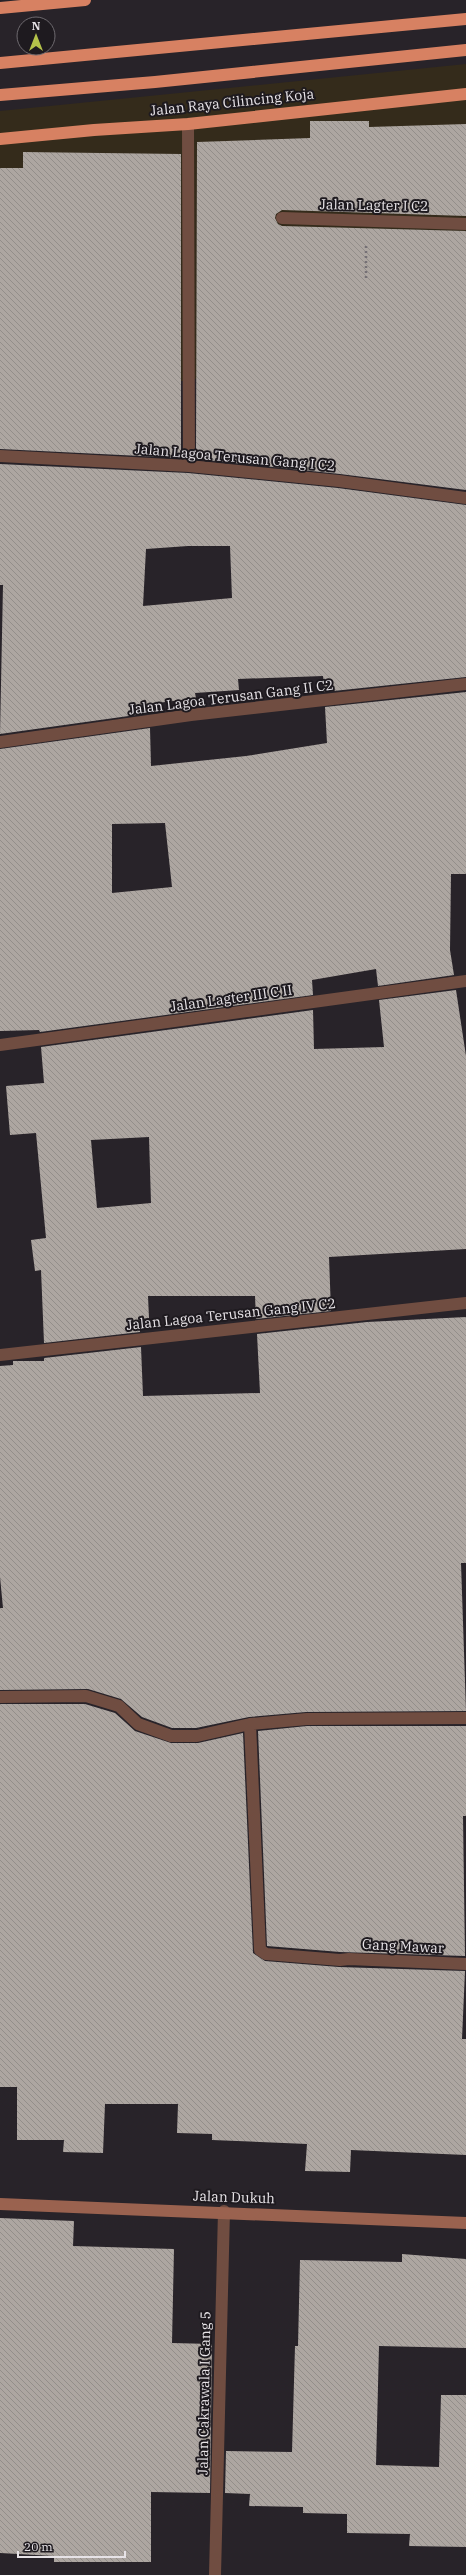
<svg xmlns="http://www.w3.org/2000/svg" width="466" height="2575" font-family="'IBM Plex Serif',serif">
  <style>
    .commercial { fill: #342b1b }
    .building { fill: url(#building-back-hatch); fill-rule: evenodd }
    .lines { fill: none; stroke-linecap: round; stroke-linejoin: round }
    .path { stroke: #757075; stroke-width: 2.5; stroke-dasharray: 2 3; stroke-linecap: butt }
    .street { stroke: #704d41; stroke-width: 12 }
    .secondary { stroke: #9a624f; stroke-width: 12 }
    .highway { stroke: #d78162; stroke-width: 12 }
    .labels { text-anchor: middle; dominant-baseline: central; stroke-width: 4; stroke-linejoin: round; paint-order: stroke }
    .street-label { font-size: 14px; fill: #e7e3e7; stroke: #1e1a1f }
  </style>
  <defs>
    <pattern id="building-back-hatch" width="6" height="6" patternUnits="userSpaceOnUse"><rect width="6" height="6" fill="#ada6a1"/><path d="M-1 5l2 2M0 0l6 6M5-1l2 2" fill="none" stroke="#938e8a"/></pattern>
  </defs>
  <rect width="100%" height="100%" fill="#282329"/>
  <path class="commercial" d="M466,64v275l-466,69v-297z"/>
  <path class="building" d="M310,121h59v6l97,-3v92l-184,-6 -6,4 -1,4 3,6 4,2 184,5v259l-126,-16 -144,-15 1,-317 113,-4z
    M23,152l158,2v304l-181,-9v-281h23z
    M0,464l188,9 150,15 128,17v172l-142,15 -1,-16 -85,3 1,11 -44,3 1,5 -46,6v9l-150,21 3,-149h-3zM188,546h42l2,52 -89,8 3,-57z
    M466,692v182h-15l-1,76 4,25 -76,11 -2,-17 -64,11 1,15 -273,37 -1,-2 -39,1v-282l150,-21 1,38 95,-10 81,-13 -2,-36zM165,823l7,64 -60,6v-69z
    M456,990l10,66v193l-137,8 2,54 -75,8 -1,-23h-107l1,22 -9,1v13l-96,11 -3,-73 -6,1 -4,-31 15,-2 -10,-105 -26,2 -4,-49 38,-3 -3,-36 272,-37 1,39 70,-2 -5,-47zM149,1137l2,66 -54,5 -6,-68z
    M466,1317v246h-5l5,148 -160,1 -57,5 -53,11h-24l-30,-11 -21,-18 -33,-10 -88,1v-82h3l-3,-31v-211l13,-1v-4h31v-3l97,-11 2,49 117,-3 -3,-59 110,-12z
    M0,1704h85l30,9 20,18 36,12h27l45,-10 10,220 12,8 74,6 126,4 -3,68h4v116l-115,-5 -1,22 -45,-1 2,-27 -95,-4v-6l-35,-1 1,-29h-73l-2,49 -40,-1 1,-12h-47v-53h-17z
    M307,1726h159v90h-3l2,140 -125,-4 -73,-6 -9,-215z
    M0,2218l74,3 -1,25 101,3 -2,94 40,1 -2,149 -59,-1v70h-97v-6l-54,-3z
    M402,2254l64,5v89l-87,-2 -3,119 63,2 2,-72h25v152l-57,-1 1,-12 -63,-1v-19l-44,-1v-6l-54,-1 1,-12 -25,-1 1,-42 66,1 3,-106h3l2,-86 102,2z"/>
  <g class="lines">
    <path class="path" d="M366,278v-32"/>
    <path class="street" d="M188,124l1,342
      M282,218l184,6
      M0,456l189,10 150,15 127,17
      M0,742l191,-27 275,-31
      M0,1045l466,-64
      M0,1355l466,-52
      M0,1697l86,-1 33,10 19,18 33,12h26l53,-12 57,-5 159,-1
      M250,1724l10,226 6,4 74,6 9,-1 117,5
      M215,2575l9,-364"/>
    <path class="secondary" d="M0,2204l466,19"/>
    <path class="highway" d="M0,8l85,-8
      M0,63l466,-44
      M0,95l155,-13 311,-32
      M0,139l94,-9 94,-6 278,-30"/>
  </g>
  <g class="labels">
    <g class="street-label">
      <text transform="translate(232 102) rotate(-6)">Jalan Raya Cilincing Koja</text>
      <text transform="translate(374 205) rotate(1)">Jalan Lagter I C2</text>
      <text transform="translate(235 457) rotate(5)">Jalan Lagoa Terusan Gang I C2</text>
      <text transform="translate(231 697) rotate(-7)">Jalan Lagoa Terusan Gang II C2</text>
      <text transform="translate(231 998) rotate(-8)">Jalan Lagter III C II</text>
      <text transform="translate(231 1314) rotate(-6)">Jalan Lagoa Terusan Gang IV C2</text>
      <text transform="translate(403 1946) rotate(3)">Gang Mawar</text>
      <text transform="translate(234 2197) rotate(2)">Jalan Dukuh</text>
      <text transform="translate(204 2393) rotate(-89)">Jalan Cakrawala I Gang 5</text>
    </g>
  </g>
  <g transform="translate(36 36)"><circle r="19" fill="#1e1a1f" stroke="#6e6a6f"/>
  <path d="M0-3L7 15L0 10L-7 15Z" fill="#b4c24a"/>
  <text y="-6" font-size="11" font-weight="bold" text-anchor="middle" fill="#e7e3e7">N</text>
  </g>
  <path d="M18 2551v6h107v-6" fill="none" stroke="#e7e3e7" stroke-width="2"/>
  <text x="24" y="2551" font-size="12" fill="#e7e3e7" stroke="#1e1a1f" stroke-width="3" paint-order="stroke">20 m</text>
</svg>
